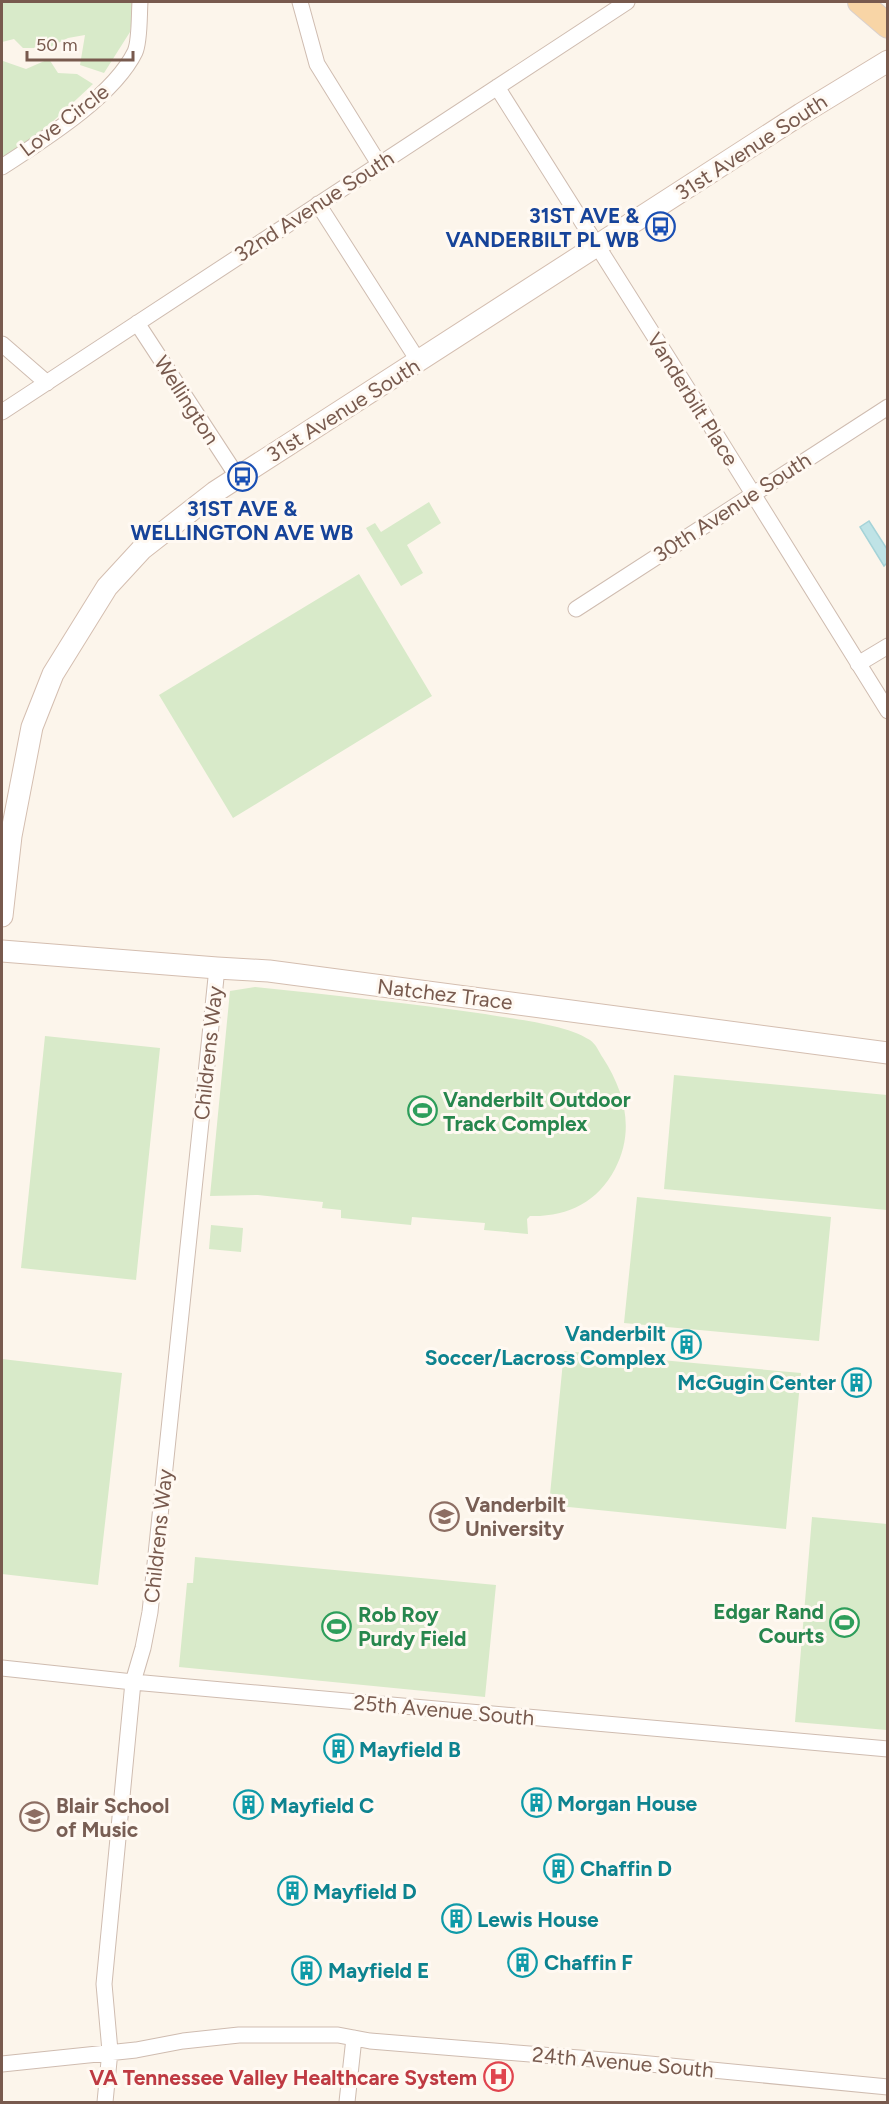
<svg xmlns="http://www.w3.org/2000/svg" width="889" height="2104" font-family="Figtree,sans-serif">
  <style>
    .green { fill: #d8eac9 }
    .water { fill: #bfe3e6; stroke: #a5d3d8; stroke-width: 1.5 }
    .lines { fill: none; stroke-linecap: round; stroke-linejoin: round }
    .street-casing { stroke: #cfbcb0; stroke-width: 17 }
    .secondary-casing { stroke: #d4beb0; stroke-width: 23 }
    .primary-casing { stroke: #d9d1cd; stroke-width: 26 }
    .street { stroke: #fff; stroke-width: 15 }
    .secondary { stroke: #fff; stroke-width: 21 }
    .primary { stroke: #f8d5a6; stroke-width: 24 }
    .labels { text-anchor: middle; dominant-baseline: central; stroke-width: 6; stroke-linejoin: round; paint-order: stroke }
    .street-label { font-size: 21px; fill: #785a4e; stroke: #fff9f2 }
    .transit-label { font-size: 21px; font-weight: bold; fill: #164399; stroke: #fff9f2; text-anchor: end }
    .leisure-label { font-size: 21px; font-weight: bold; fill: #27864d; stroke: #fff9f2; text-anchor: start }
    .culture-label { font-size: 21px; font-weight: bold; fill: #0d838f; stroke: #fff9f2; text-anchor: start }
    .education-label { font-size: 21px; font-weight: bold; fill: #785e54; stroke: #fff9f2; text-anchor: start }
    .health-label { font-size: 21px; font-weight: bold; fill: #be3a42; stroke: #fff9f2; text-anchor: end }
  </style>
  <rect width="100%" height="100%" fill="#fcf5eb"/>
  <path class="green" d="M2,2h133l-5,30 -26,41 -24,-8 5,-30 -17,3 -20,10h-25l-9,-9 -12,3z
    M2,56l1,5 23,8 23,-10 9,14 19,1 16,10 -59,55 -32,19z
    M429,502l12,21 -34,22 16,28 -22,13 -35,-58 9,-5 6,9z
    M359,574l73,122 -199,122 -74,-123z
    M255,987c77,8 153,16 230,27 28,5 81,10 105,26 6,4 9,12 13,18 22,34 32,73 12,111 -18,34 -48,48 -85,47l-3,3 1,15 -44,-4 1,-7 -73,-6 -1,8 -70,-7v-8l-19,-2 1,-6 -65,-7 -48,1 20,-205z
    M45,1036l115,12 -24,232 -115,-12z
    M674,1075l213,20v115l-223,-21z
    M637,1197l194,20 -12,124 -195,-18z
    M211,1225l32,3 -2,24 -32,-3z
    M564,1351l237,22 -15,156 -237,-24z
    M2,1359l120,14 -24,212 -96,-11z
    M812,1517l75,7v206l-92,-8z
    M195,1557l301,28 -11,112 -306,-30 8,-84h6z"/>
  <path class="water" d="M869,521l18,28v14l-3,3 -24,-39z"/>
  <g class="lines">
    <defs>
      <path id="street" d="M300,2l17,62 62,100
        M497,87l202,320 189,304
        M2,167c41,-27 111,-70 133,-115 5,-11 4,-37 5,-50
        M318,204l101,158
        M137,323l100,153
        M2,344l45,39
        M2,412l625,-410
        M576,609l312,-202
        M858,664l30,-18
        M2,1668l131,14 755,67
        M2,2064l134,-14 47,-9 56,-6h99l32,6 259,21 259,25
        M105,2102l5,-51 -6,-67 29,-302 10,-34 7,-36 67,-644
        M347,2102l7,-64"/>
      <path id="secondary" d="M2,916l9,-80 21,-109 21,-53 54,-87 35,-38 73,-57 586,-378 87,-53
        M2,951l215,17 52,3 619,82"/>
      <path id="primary" d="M860,2l28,24"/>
    </defs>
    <use href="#street" class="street-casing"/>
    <use href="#secondary" class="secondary-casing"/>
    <use href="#primary" class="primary-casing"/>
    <use href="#street" class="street"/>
    <use href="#secondary" class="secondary"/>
    <use href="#primary" class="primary"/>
  </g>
  <defs>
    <symbol id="bus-ring" viewBox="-11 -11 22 22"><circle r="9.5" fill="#fff9f2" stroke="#1a4fb4" stroke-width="1.5"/><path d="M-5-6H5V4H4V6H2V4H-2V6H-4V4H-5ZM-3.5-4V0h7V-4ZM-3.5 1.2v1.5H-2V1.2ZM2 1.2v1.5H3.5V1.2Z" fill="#1a4fb4"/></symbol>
    <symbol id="stadium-ring" viewBox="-11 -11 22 22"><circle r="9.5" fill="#fff9f2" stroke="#2e9e5b" stroke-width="1.5"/><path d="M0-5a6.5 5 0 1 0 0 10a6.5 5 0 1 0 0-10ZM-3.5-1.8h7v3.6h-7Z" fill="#2e9e5b"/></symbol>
    <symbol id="building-ring" viewBox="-11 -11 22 22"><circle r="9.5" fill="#fff9f2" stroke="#0f9aa8" stroke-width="1.5"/><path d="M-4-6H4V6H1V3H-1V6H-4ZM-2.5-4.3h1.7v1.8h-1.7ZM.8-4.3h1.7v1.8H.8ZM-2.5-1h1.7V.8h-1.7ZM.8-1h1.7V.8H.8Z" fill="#0f9aa8"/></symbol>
    <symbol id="university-ring" viewBox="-11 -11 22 22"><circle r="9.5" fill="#fff9f2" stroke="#8d6e63" stroke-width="1.5"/><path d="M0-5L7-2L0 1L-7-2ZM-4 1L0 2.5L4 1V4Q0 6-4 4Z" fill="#8d6e63"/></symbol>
    <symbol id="school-ring" viewBox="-11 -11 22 22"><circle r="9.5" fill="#fff9f2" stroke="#8d6e63" stroke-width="1.5"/><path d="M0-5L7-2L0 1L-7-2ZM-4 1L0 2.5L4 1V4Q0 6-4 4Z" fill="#8d6e63"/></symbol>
    <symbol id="hospital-ring" viewBox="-11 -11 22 22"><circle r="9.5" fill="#fff9f2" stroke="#e0444e" stroke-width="1.5"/><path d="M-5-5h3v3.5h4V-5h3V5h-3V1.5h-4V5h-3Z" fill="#e0444e"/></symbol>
  </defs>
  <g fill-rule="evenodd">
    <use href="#bus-ring" x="644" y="210" width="33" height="33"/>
    <use href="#bus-ring" x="226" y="460" width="33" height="33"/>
    <use href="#stadium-ring" x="406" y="1094" width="33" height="33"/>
    <use href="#building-ring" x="670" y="1328" width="33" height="33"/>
    <use href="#building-ring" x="840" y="1366" width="33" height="33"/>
    <use href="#university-ring" x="428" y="1500" width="33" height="33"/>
    <use href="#stadium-ring" x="828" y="1606" width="33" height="33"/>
    <use href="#stadium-ring" x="320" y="1610" width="33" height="33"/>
    <use href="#building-ring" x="322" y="1732" width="33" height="33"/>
    <use href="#building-ring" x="520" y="1786" width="33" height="33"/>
    <use href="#building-ring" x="232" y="1788" width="33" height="33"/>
    <use href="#school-ring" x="18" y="1800" width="33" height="33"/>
    <use href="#building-ring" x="542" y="1852" width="33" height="33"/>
    <use href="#building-ring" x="276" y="1874" width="33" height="33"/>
    <use href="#building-ring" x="440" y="1902" width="33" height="33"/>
    <use href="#building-ring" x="506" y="1946" width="33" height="33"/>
    <use href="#building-ring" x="290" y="1954" width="33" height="33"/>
    <use href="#hospital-ring" x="482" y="2060" width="33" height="33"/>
  </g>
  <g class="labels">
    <g class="street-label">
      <text transform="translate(64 120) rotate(-37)">Love Circle</text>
      <text transform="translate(751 147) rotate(-33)">31st Avenue South</text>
      <text transform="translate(314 206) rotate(-33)">32nd Avenue South</text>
      <text transform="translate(693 399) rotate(58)">Vanderbilt Place</text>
      <text transform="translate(187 400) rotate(57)">Wellington</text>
      <text transform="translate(343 410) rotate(-32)">31st Avenue South</text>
      <text transform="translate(732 507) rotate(-33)">30th Avenue South</text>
      <text transform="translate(445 994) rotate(7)">Natchez Trace</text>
      <text transform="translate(208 1053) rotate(-84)">Childrens Way</text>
      <text transform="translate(158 1536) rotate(-84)">Childrens Way</text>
      <text transform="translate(444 1710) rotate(5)">25th Avenue South</text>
      <text transform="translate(623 2062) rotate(5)">24th Avenue South</text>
    </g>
    <g class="transit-label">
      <text x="639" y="215">31ST AVE &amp;<tspan x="639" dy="24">VANDERBILT PL WB</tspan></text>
      <text x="242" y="508" text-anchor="middle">31ST AVE &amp;<tspan x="242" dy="24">WELLINGTON AVE WB</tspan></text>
    </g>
    <g class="leisure-label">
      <text x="443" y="1099">Vanderbilt Outdoor<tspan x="443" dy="24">Track Complex</tspan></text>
      <text x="824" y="1611" text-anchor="end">Edgar Rand<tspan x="824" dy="24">Courts</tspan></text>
      <text x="358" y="1614">Rob Roy<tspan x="358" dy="24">Purdy Field</tspan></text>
    </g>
    <g class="culture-label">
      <text x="666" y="1333" text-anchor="end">Vanderbilt<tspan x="666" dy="24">Soccer/Lacross Complex</tspan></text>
      <text x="836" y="1382" text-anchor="end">McGugin Center</text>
      <text x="359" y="1749">Mayfield B</text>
      <text x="557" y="1803">Morgan House</text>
      <text x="270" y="1805">Mayfield C</text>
      <text x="580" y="1868">Chaffin D</text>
      <text x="313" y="1891">Mayfield D</text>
      <text x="477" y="1919">Lewis House</text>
      <text x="544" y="1962">Chaffin F</text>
      <text x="328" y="1970">Mayfield E</text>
    </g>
    <g class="education-label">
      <text x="465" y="1504">Vanderbilt<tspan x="465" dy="24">University</tspan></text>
      <text x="56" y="1805">Blair School<tspan x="56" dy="24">of Music</tspan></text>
    </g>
    <g class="health-label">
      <text x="477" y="2077">VA Tennessee Valley Healthcare System</text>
    </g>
  </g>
  <rect width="889" height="2104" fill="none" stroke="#785a4e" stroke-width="6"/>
  <path d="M27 51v9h106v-9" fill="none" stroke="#785a4e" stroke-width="3"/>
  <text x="36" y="51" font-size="18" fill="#785a4e" stroke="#fff9f2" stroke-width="4.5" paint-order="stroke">50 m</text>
</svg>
